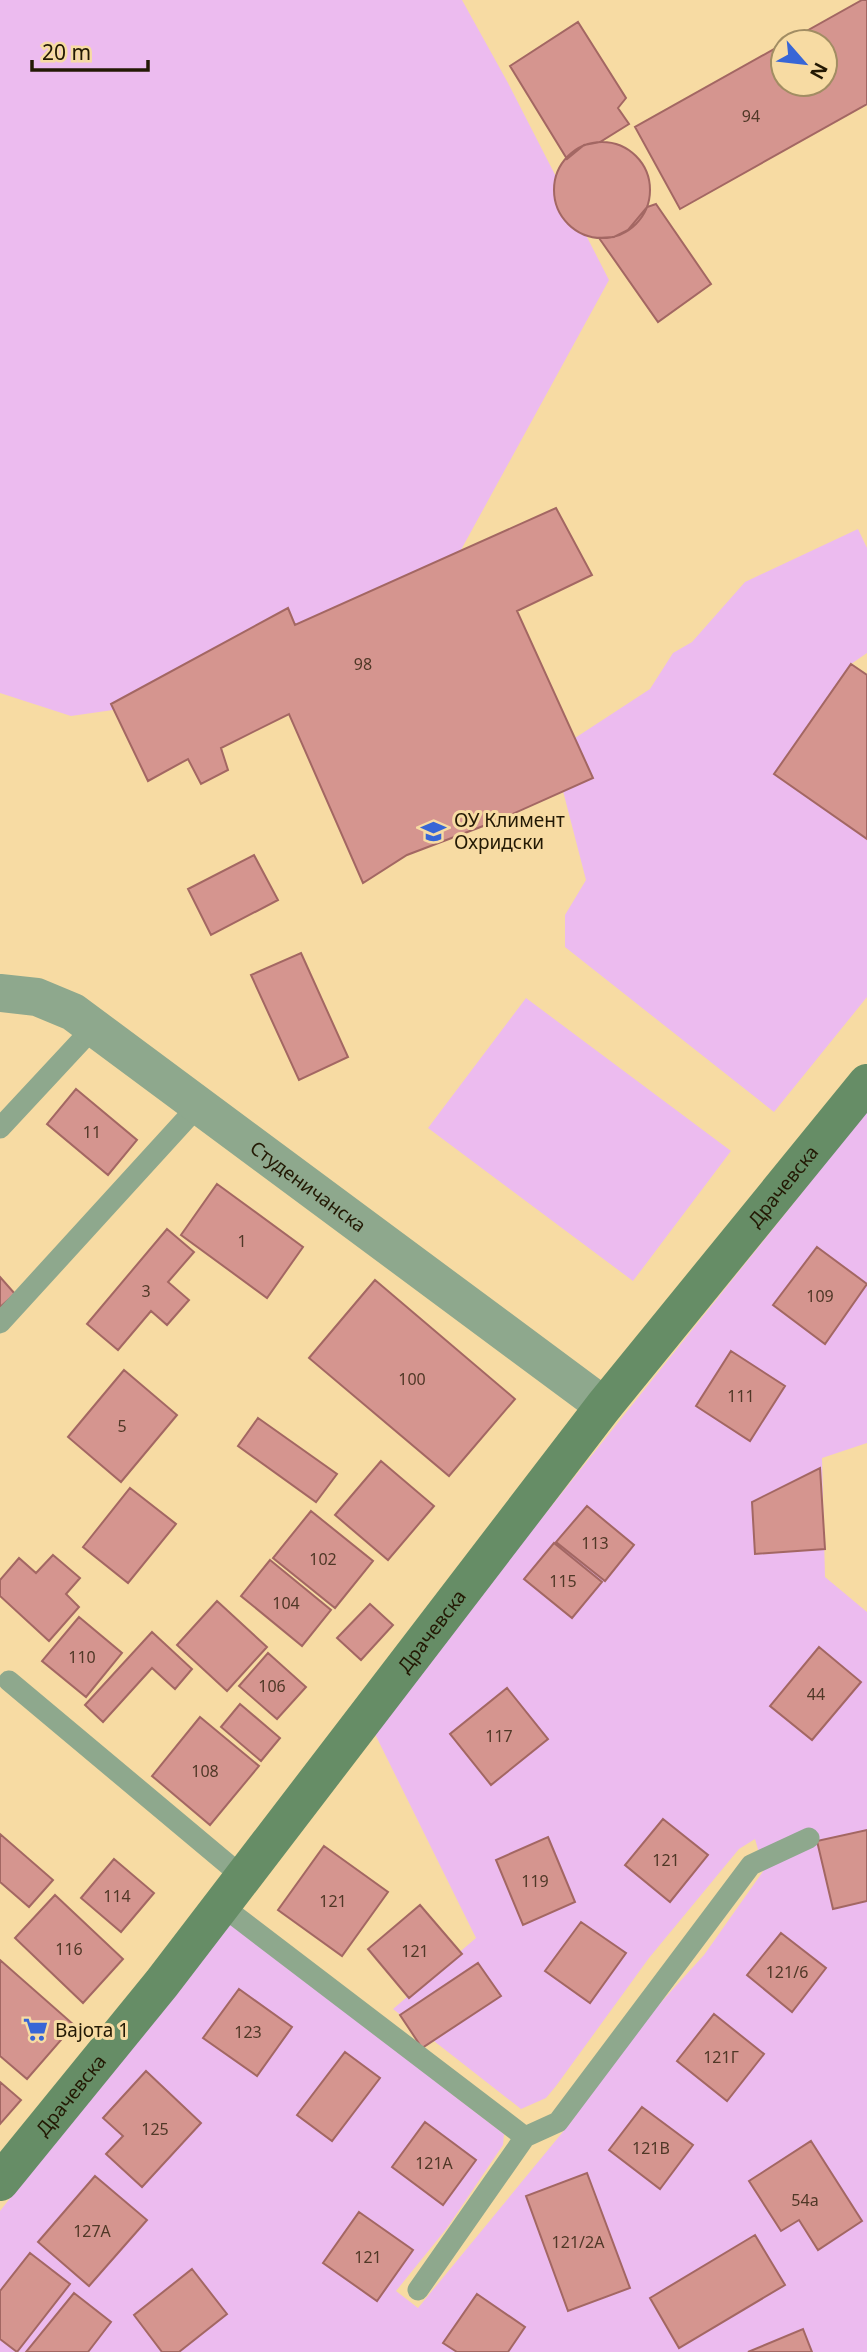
<svg xmlns="http://www.w3.org/2000/svg" width="867" height="2352" font-family="'Noto Sans',sans-serif">
  <style>
    .green { fill: #ecbbef }
    .building { fill: #d5958f; stroke: #a36763; stroke-width: 2 }
    .lines { fill: none; stroke-linecap: round; stroke-linejoin: round }
    .service { stroke: #8ea88d; stroke-width: 21 }
    .minor { stroke: #8ea88d; stroke-width: 38 }
    .secondary { stroke: #668d66; stroke-width: 38 }
    .labels { text-anchor: middle; dominant-baseline: central; stroke-width: 6; stroke-linejoin: round; paint-order: stroke }
    .number-label { font-size: 16px; fill: #503827 }
    .poi-label { font-size: 19px; fill: #231904; stroke: #f7dba3; text-anchor: start }
    .street-label { font-size: 19px; fill: #231904; stroke: #f7dba3 }
  </style>
  <rect width="100%" height="100%" fill="#f7dba3"/>
  <path class="green" d="M0,0h462l46,83 101,197 -187,341 -162,68 -189,27 -71,-23z
    M858,529l9,19v105l-16,11 16,175v158l-93,115 -209,-165v-32l21,-35 -23,-89 30,-14 -18,-39 75,-49 23,-36 19,-11 53,-60z
    M526,998l205,153 -98,130 -205,-153z
    M867,1111v332l-45,15 3,119 42,35v740h-867v-141l228,-289 276,212 -1,11 -56,83 -51,63 22,17 153,-186 63,-90 70,-77 60,-85 -9,-31 -16,10 -90,109 -93,128 -10,12 -25,11 -128,-100 83,-71 -101,-204 110,-145z"/>
  <path class="building" d="M862,0h5v104l-187,105 -45,-82 148,-83v40h42v-42h-38z
    M578,22l48,76 -8,10 11,16 -29,18 -16,3 -17,14 -57,-93z
    M554 190a48 48 0 1 1 96 0a48 48 0 1 1-96 0Z
    M656,204l55,80 -53,38 -59,-84 15,-1 14,-7 19,-23z
    M556,508l36,67 -75,36 76,167 -94,42 -92,35 -44,28 -74,-169 -68,34 7,22 -27,14 -13,-25 -40,22 -37,-77 177,-96 7,17z
    M851,664l16,11v164l-93,-65z
    M254,855l24,45 -67,35 -23,-46z
    M301,953l47,104 -49,23 -48,-105z
    M76,1089l61,51 -29,35 -61,-51z
    M217,1184l86,63 -36,51 -86,-63z
    M167,1229l27,23 -26,30 21,18 -22,25 -16,-14 -33,39 -31,-26z
    M817,1247l50,37 -42,60 -52,-39z
    M0,1277l15,17 -15,13z
    M375,1280l140,119 -66,77 -140,-118z
    M731,1351l54,35 -35,55 -54,-35z
    M124,1370l53,45 -56,67 -53,-45z
    M258,1418l79,56 -21,28 -78,-56z
    M381,1461l53,45 -46,54 -53,-45z
    M820,1468l5,81 -70,5 -3,-52z
    M130,1488l46,36 -48,59 -45,-36z
    M587,1506l47,39 -29,36 -49,-39z
    M311,1511l62,50 -38,47 -62,-50z
    M554,1543l48,39 -30,36 -48,-39z
    M53,1555l27,23 -14,16 13,13 -30,34 -49,-45v-16l19,-22 17,15z
    M270,1560l61,50 -29,36 -61,-50z
    M217,1601l50,46 -40,44 -50,-46z
    M370,1604l23,21 -32,35 -24,-22z
    M79,1617l43,36 -36,44 -44,-36z
    M152,1632l40,37 -17,20 -23,-21 -49,54 -18,-17z
    M819,1647l42,35 -49,58 -42,-34z
    M268,1653l38,34 -29,32 -38,-33z
    M507,1688l41,51 -57,46 -41,-51z
    M240,1704l40,34 -19,23 -40,-34z
    M200,1717l59,49 -49,59 -58,-49z
    M663,1819l45,36 -38,47 -45,-37z
    M867,1830v71l-34,8 -16,-68z
    M0,1834l53,46 -24,27 -29,-25z
    M548,1837l27,65 -52,23 -27,-65z
    M324,1846l64,46 -46,64 -64,-46z
    M114,1859l40,34 -33,39 -40,-34z
    M55,1895l68,64 -40,44 -68,-65z
    M420,1905l42,49 -53,44 -41,-49z
    M581,1922l45,31 -36,50 -45,-32z
    M781,1933l45,35 -34,44 -45,-37z
    M0,1960l74,65 -47,54 -27,-23z
    M478,1963l23,33 -79,52 -22,-33z
    M239,1989l53,38 -35,49 -54,-38z
    M714,2014l50,40 -37,47 -50,-40z
    M345,2052l35,26 -48,63 -35,-26z
    M146,2071l55,52 -59,64 -36,-33 17,-18 -20,-18z
    M0,2082l21,18 -21,24z
    M642,2107l51,38 -33,44 -51,-39z
    M425,2122l51,38 -33,45 -51,-38z
    M811,2141l51,80 -44,29 -19,-30 -18,11 -32,-50z
    M587,2173l43,115 -62,23 -42,-115z
    M95,2176l52,44 -58,66 -51,-44z
    M359,2212l54,38 -36,51 -54,-38z
    M755,2235l30,50 -106,63 -29,-50z
    M30,2253l40,31 -53,68 -17,-13v-48z
    M192,2269l35,45 -48,38h-17l-28,-37z
    M74,2293l37,29 -23,30h-62z
    M477,2294l48,33 -17,25h-51l-14,-9z
    M803,2329l9,23h-64z"/>
  <g class="lines">
    <path class="service" d="M0,1128l94,-101
      M0,1323l199,-218
      M9,1681l234,196
      M221,1905l304,232 33,-15 193,-257 58,-27
      M418,2290l107,-153"/>
    <path class="minor" id="s1" d="M0,993l37,4 36,15 531,394"/>
    <path class="secondary" id="s2" d="M0,2182l162,-199 442,-577 263,-323"/>
  </g>
  <defs>
    <symbol id="school-bare" viewBox="-9 -9 18 18"><path d="M0-5L7-2L0 1L-7-2ZM-4 1L0 2.5L4 1V4Q0 6-4 4Z" fill="#3866d6" stroke="#f7dba3" stroke-width="2.5" paint-order="stroke"/></symbol>
    <symbol id="supermarket-bare" viewBox="-9 -9 18 18"><path d="M-6-5.5h2.5l.6 2H6L4.5 2H-2.5L-4.4-4H-6ZM-1.5 3.2a1.3 1.3 0 1 0 .1 0ZM3 3.2a1.3 1.3 0 1 0 .1 0Z" fill="#3866d6" stroke="#f7dba3" stroke-width="2.5" paint-order="stroke"/></symbol>
  </defs>
  <g fill-rule="evenodd">
    <use href="#school-bare" x="416" y="814" width="35" height="35"/>
    <use href="#supermarket-bare" x="18" y="2012" width="35" height="35"/>
  </g>
  <g class="labels">
    <g class="number-label">
      <text x="751" y="116">94</text>
      <text x="363" y="664">98</text>
      <text x="92" y="1132">11</text>
      <text x="242" y="1241">1</text>
      <text x="146" y="1291">3</text>
      <text x="820" y="1296">109</text>
      <text x="412" y="1379">100</text>
      <text x="741" y="1396">111</text>
      <text x="122" y="1426">5</text>
      <text x="595" y="1543">113</text>
      <text x="323" y="1559">102</text>
      <text x="563" y="1581">115</text>
      <text x="286" y="1603">104</text>
      <text x="82" y="1657">110</text>
      <text x="272" y="1686">106</text>
      <text x="816" y="1694">44</text>
      <text x="499" y="1736">117</text>
      <text x="205" y="1771">108</text>
      <text x="666" y="1860">121</text>
      <text x="535" y="1881">119</text>
      <text x="117" y="1896">114</text>
      <text x="333" y="1901">121</text>
      <text x="69" y="1949">116</text>
      <text x="415" y="1951">121</text>
      <text x="787" y="1972">121/6</text>
      <text x="248" y="2032">123</text>
      <text x="721" y="2057">121Г</text>
      <text x="155" y="2129">125</text>
      <text x="651" y="2148">121В</text>
      <text x="434" y="2163">121А</text>
      <text x="805" y="2200">54a</text>
      <text x="92" y="2231">127А</text>
      <text x="578" y="2242">121/2А</text>
      <text x="368" y="2257">121</text>
    </g>
    <g class="poi-label">
      <text x="454" y="820">ОУ Климент<tspan x="454" dy="22">Охридски</tspan></text>
      <text x="55" y="2030">Вајота 1</text>
    </g>
    <g class="street-label">
      <text stroke="none"><textPath href="#s1" startOffset="369">Студеничанска</textPath></text>
      <text stroke="none"><textPath href="#s2" startOffset="1267">Драчевска</textPath></text>
      <text stroke="none"><textPath href="#s2" startOffset="700">Драчевска</textPath></text>
      <text stroke="none"><textPath href="#s2" startOffset="112">Драчевска</textPath></text>
    </g>
  </g>
  <g transform="translate(804 63) rotate(118)"><circle r="33" fill="#f7dba3" stroke="#a28d63" stroke-width="2"/>
  <path d="M0-5L12 26L0 18L-12 26Z" fill="#3866d6"/>
  <text y="-10" font-size="19" font-weight="bold" text-anchor="middle" fill="#231904">N</text>
  </g>
  <path d="M32 60v10h116v-10" fill="none" stroke="#231904" stroke-width="3.5"/>
  <text x="42" y="60" font-size="21" fill="#231904" stroke="#f7dba3" stroke-width="5" paint-order="stroke">20 m</text>
</svg>
